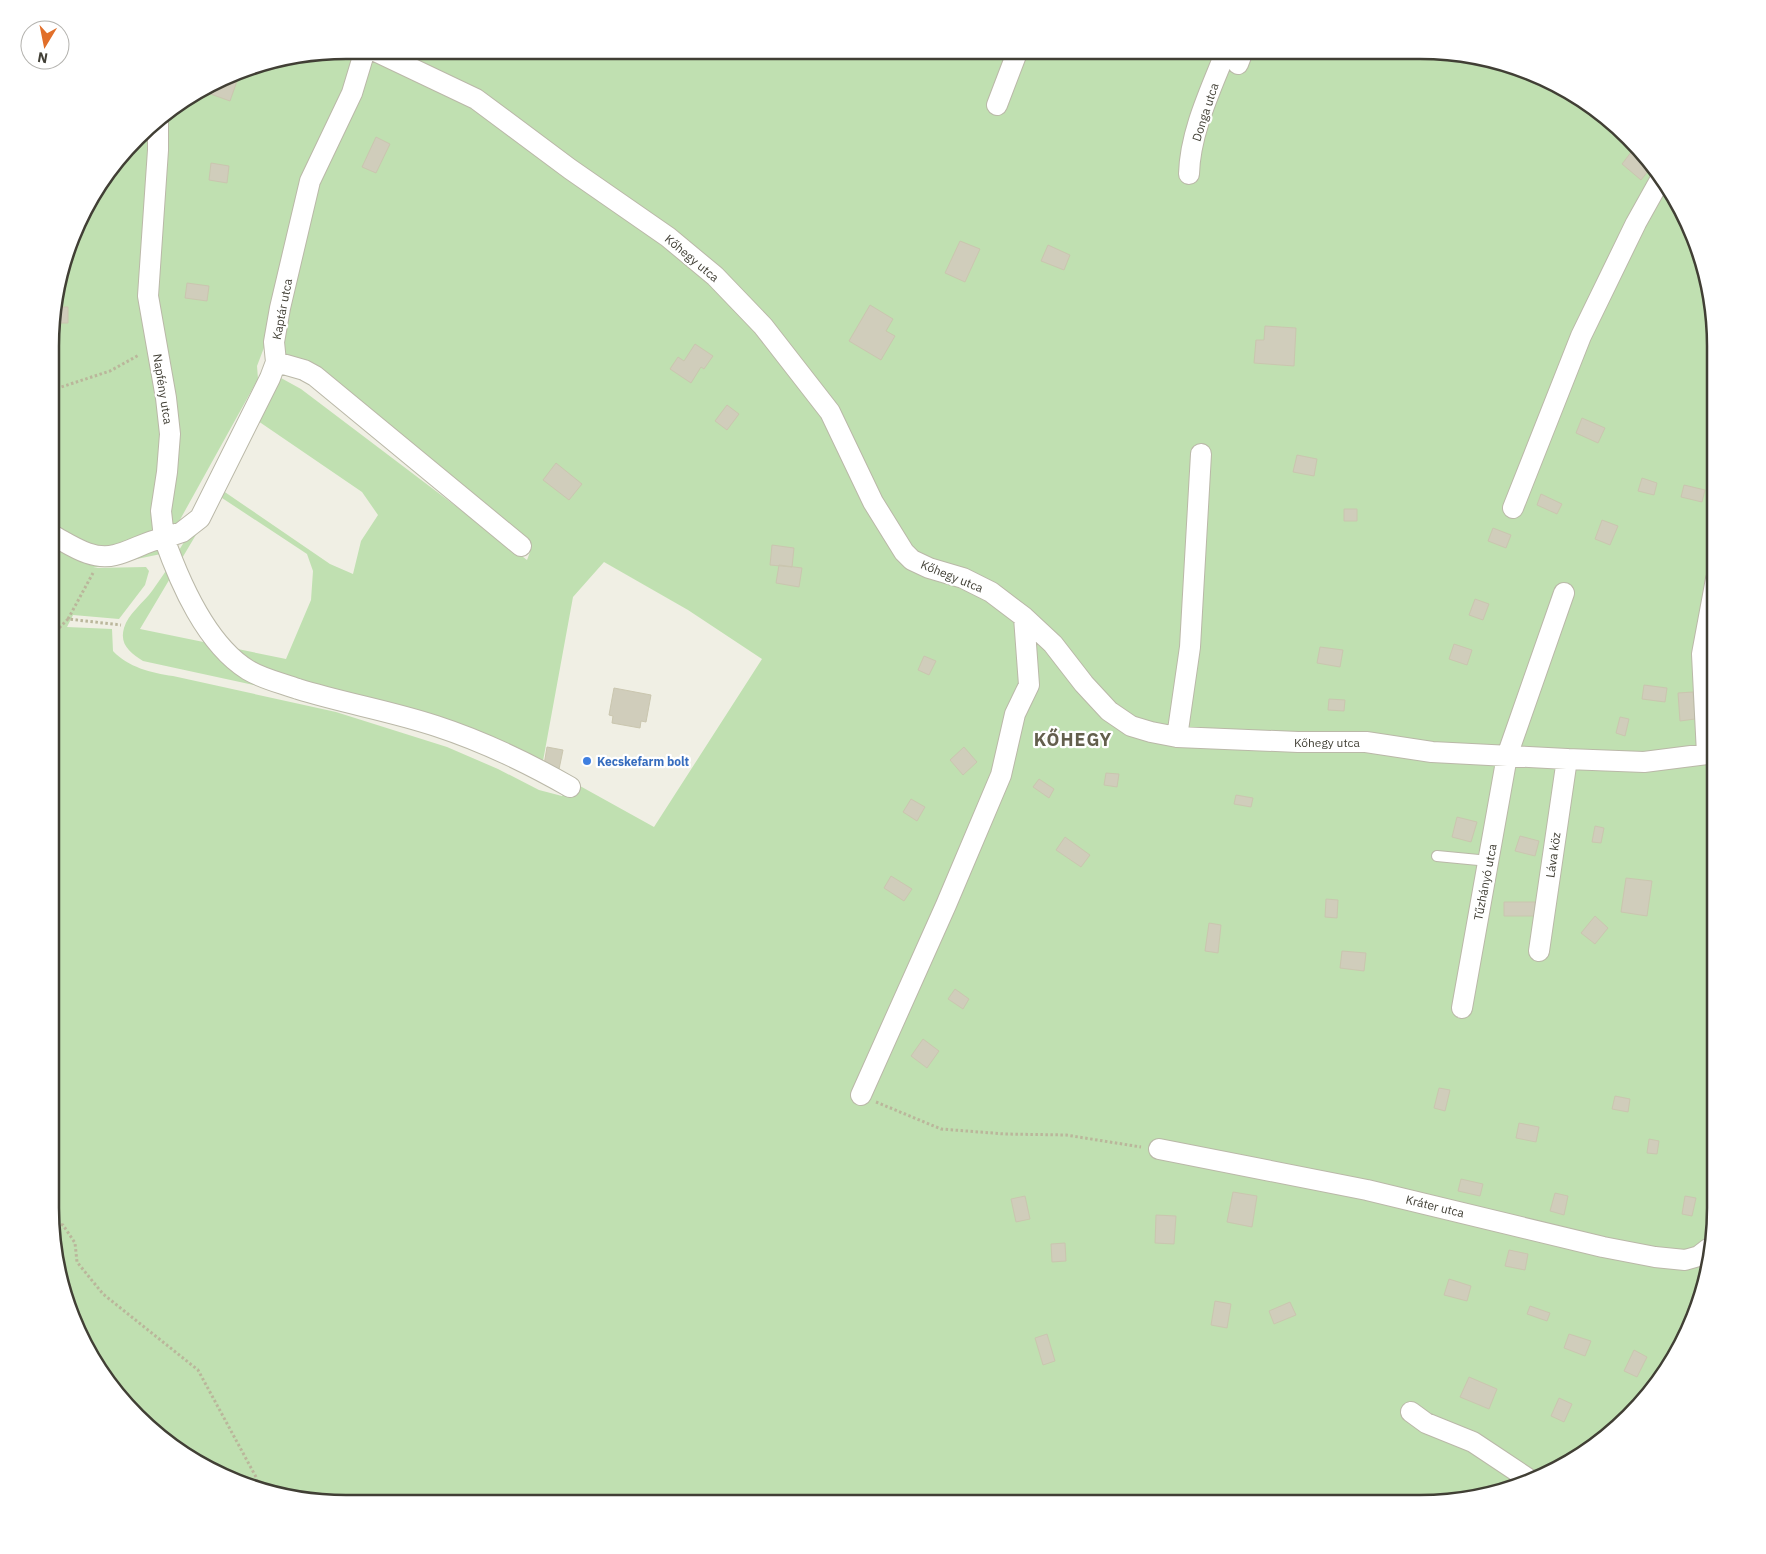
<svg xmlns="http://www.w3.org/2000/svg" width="1766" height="1554" font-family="'IBM Plex Sans',sans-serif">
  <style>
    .green { fill: #c0e0b1; fill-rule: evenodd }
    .building { fill: #d0cdbb; stroke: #cac6af }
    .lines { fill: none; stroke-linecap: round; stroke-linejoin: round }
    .lane-casing { stroke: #bab8a8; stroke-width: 12 }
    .street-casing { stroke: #bab8a8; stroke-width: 22 }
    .path { stroke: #bab69b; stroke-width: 3; stroke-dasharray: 2.5 2.5; stroke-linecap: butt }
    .lane { stroke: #fff; stroke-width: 10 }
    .street { stroke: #fff; stroke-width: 20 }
    .shop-dot { fill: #3f7fe0; stroke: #fff; stroke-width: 2 }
    .labels { text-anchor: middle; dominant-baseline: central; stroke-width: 4.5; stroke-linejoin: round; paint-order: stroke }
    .street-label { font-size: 12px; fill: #413f35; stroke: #fff }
    .shop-label { font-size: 12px; font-weight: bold; fill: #366cbe; stroke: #fff; text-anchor: start }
    .district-label { font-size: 18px; font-weight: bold; letter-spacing: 1px; fill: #635f4d; stroke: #fff }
    .rim { fill: none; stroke: #413f35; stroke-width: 2.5 }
  </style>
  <rect width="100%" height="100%" fill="#f0efe4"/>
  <path class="green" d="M346,50l1094,1 111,30 91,70 51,81 22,94 1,882 -23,114 -38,66 -40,42 -81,51 -95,22 -1093,1 -114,-23 -66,-38 -42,-40 -51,-81 -22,-95 2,-920 37,-109 61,-75 100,-57zM265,345l265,207 -3,8 -226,-171 -20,-11 -11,2 -18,37 110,75 16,23 -17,26 -8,33 -23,-10 -114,-78c-20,36 -40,72 -64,105 -8,11 -24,23 -28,37 -5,17 7,25 19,33l185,40 113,34 100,37 32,-175 31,-35 84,48 74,49 -108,168 -83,-46 -9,15 -23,-6 -41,-21 -51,-22 -111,-35 -163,-36c-22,-3 -45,-9 -60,-25l-1,-22 -45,-2 6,-12 46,4 26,-34 4,-14 -3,-4 -53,1 68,-14 97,-175 -1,-13zM219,496l88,58 6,17 -2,29 -25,59 -146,-30z"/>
  <path class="building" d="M229,78l8,3 -7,20 -25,-9z
    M376,137l14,7 -14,29 -14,-6z
    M1635,147l9,6 8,13 -11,14 -19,-16z
    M211,163l18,3 -2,17 -18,-3z
    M960,241l20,8 -15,33 -20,-9z
    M1048,245l22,10 -6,15 -23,-9z
    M187,283l22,3 -2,15 -22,-3z
    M870,305l23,14 -7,12 9,5 -14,24 -32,-19z
    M56,307h12v16h-12z
    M1265,326l31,2 -2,38 -40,-3 2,-23h8z
    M695,344l18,12 -9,13 -3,-2 -10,16 -21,-14 8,-12 6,4z
    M727,405l12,9 -12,16 -12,-9z
    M1582,418l23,10 -7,15 -22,-10z
    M1297,455l20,4 -3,17 -21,-4z
    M556,463l26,21 -13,16 -26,-20z
    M1642,478l15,5 -3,12 -16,-4z
    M1684,485l21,5 -3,12 -21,-5z
    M1541,494l21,10 -5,10 -20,-9z
    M1344,509h13v12h-13z
    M1602,520l16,6 -8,19 -15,-6z
    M1493,528l18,7 -5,13 -18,-7z
    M772,545l22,3 -2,19 -22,-2z
    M779,565l23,3 -3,19 -23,-4z
    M1475,599l14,5 -6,16 -14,-5z
    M1454,644l18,6 -5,15 -18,-6z
    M1320,647l23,3 -3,17 -23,-4z
    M924,656l12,5 -7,14 -11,-5z
    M1644,685l23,3 -2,14 -23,-3z
    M614,688l37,7 -5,27 -5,-1 -1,7 -28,-5 1,-7 -4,-1z
    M1693,692l2,27 -15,2 -2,-28z
    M1329,699l16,1 -1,11 -16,-1z
    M1620,717l9,2 -4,17 -9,-3z
    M547,747l16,3 -5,24 -15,-3z
    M964,747l13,15 -14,13 -13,-15z
    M1106,773l13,1 -2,13 -13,-2z
    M1039,779l15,10 -5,9 -16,-11z
    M1236,795l17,3 -2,9 -17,-3z
    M911,799l14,8 -8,14 -14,-9z
    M1457,817l20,5 -6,20 -19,-5z
    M1595,826l9,2 -3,15 -9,-1z
    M1520,836l19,5 -4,15 -20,-5z
    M1065,837l25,18 -9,12 -25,-17z
    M891,876l21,13 -8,12 -20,-13z
    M1626,878l26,3 -5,35 -26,-4z
    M1326,899l12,1 -1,18 -12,-1z
    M1504,902h31v14h-31z
    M1595,916l13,12 -13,16 -14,-11z
    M1209,923l12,2 -3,28 -13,-2z
    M1342,951l24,2 -2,18 -24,-3z
    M955,989l14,10 -6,10 -15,-10z
    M923,1039l16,12 -12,17 -16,-12z
    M1439,1088l11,2 -5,21 -11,-3z
    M1615,1096l15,3 -2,13 -16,-3z
    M1519,1123l20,4 -3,15 -20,-4z
    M1649,1139l10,2 -2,13 -10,-1z
    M1461,1179l22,5 -3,12 -22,-5z
    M1233,1192l24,4 -5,31 -25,-5z
    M1555,1193l13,3 -4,19 -14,-4z
    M1025,1196l5,23 -14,3 -5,-23z
    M1685,1196l11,2 -4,18 -10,-2z
    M1156,1215l20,1 -2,28 -19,-1z
    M1065,1243l1,18 -14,1 -1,-18z
    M1509,1250l19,4 -3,16 -20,-4z
    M1449,1279l22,7 -4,15 -23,-6z
    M1215,1301l16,3 -4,24 -16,-3z
    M1290,1302l6,13 -22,9 -5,-13z
    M1530,1306l20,7 -3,8 -20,-7z
    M1047,1334l8,27 -12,4 -8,-27z
    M1569,1334l22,7 -6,15 -21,-8z
    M1634,1350l13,7 -10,20 -13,-6z
    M1469,1377l28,12 -8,20 -29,-12z
    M1559,1398l13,6 -8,18 -13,-6z
    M1350,1495l17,3 -1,5h-17z"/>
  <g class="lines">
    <defs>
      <path id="lane" d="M1437,856l52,5"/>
      <path id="street" d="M365,50l-13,43 -42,88 -30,127 -6,34 2,20 -6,16 -70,140 -18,14 -18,6c16,45 42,106 84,132 15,9 33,13 50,19 45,14 93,22 138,37 46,15 92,37 134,61
        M373,50l103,49 94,70 98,68 47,39 48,50 67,86 43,90 31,50 8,8 17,8 34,10 28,14 33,25 29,27 31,40 25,27 22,15 20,6 26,5 121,5h68l66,10 135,7 77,3 63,-8
        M1238,64l5,-13
        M997,105l21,-55
        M1189,174c1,-42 22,-85 37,-123
        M276,362l28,8 11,6 206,170
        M1513,508l68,-172 55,-113 24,-43
        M52,535c19,10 40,26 63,20 17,-4 31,-14 49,-17l-3,-27 6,-39 3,-38 -4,-36 -18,-102 10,-146v-31
        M1177,737l13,-90 11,-193
        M1707,754l-5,-100 14,-75
        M1539,951l28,-192
        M1462,1008l45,-252 57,-163
        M861,1095l85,-190 55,-130 14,-61 14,-29 -5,-68
        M1159,1149l208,41 236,57 52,10 30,3 14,-4 9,-7
        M1411,1412l15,11 47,19 60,40"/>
    </defs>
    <use href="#lane" class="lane-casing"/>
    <use href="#street" class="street-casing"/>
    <path class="path" d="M52,390l58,-19 29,-16
      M68,619l25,-46
      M52,641l8,-14 8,-8 53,6
      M876,1102l65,27 64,5 61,1 75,12
      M51,1223l12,2 12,18 2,19 26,32 95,76 58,107 2,9"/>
    <use href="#lane" class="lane"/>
    <use href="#street" class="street"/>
  </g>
  <circle class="shop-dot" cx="587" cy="761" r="5"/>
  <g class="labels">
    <g class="street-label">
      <text transform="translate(1205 112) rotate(-72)">Donga utca</text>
      <text transform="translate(692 258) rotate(40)">Kőhegy utca</text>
      <text transform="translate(282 309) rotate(-79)">Kaptár utca</text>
      <text transform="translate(163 389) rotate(81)">Napfény utca</text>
      <text transform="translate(952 576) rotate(22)">Kőhegy utca</text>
      <text x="1327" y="742">Kőhegy utca</text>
      <text transform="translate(1553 855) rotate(-82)">Láva köz</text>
      <text transform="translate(1485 882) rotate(-79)">Tűzhányó utca</text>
      <text transform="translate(1435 1206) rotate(14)">Kráter utca</text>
    </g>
    <g class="shop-label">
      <text x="597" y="761">Kecskefarm bolt</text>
    </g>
    <g class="district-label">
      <text x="1073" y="739">KŐHEGY</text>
    </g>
  </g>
  <path d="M0 0H1766V1554H0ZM346 59H1420A287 287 0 0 1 1707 346V1208A287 287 0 0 1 1420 1495H346A287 287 0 0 1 59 1208V346A287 287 0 0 1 346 59Z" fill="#fff" fill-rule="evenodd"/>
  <path class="rim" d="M346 59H1420A287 287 0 0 1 1707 346V1208A287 287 0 0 1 1420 1495H346A287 287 0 0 1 59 1208V346A287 287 0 0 1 346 59Z"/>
  <g transform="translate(45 45) rotate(190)"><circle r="24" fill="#ffffff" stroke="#b3b2ae"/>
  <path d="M0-4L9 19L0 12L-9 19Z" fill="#e16f2a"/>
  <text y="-8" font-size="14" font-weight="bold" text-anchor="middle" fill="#413f35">N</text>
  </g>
</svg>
